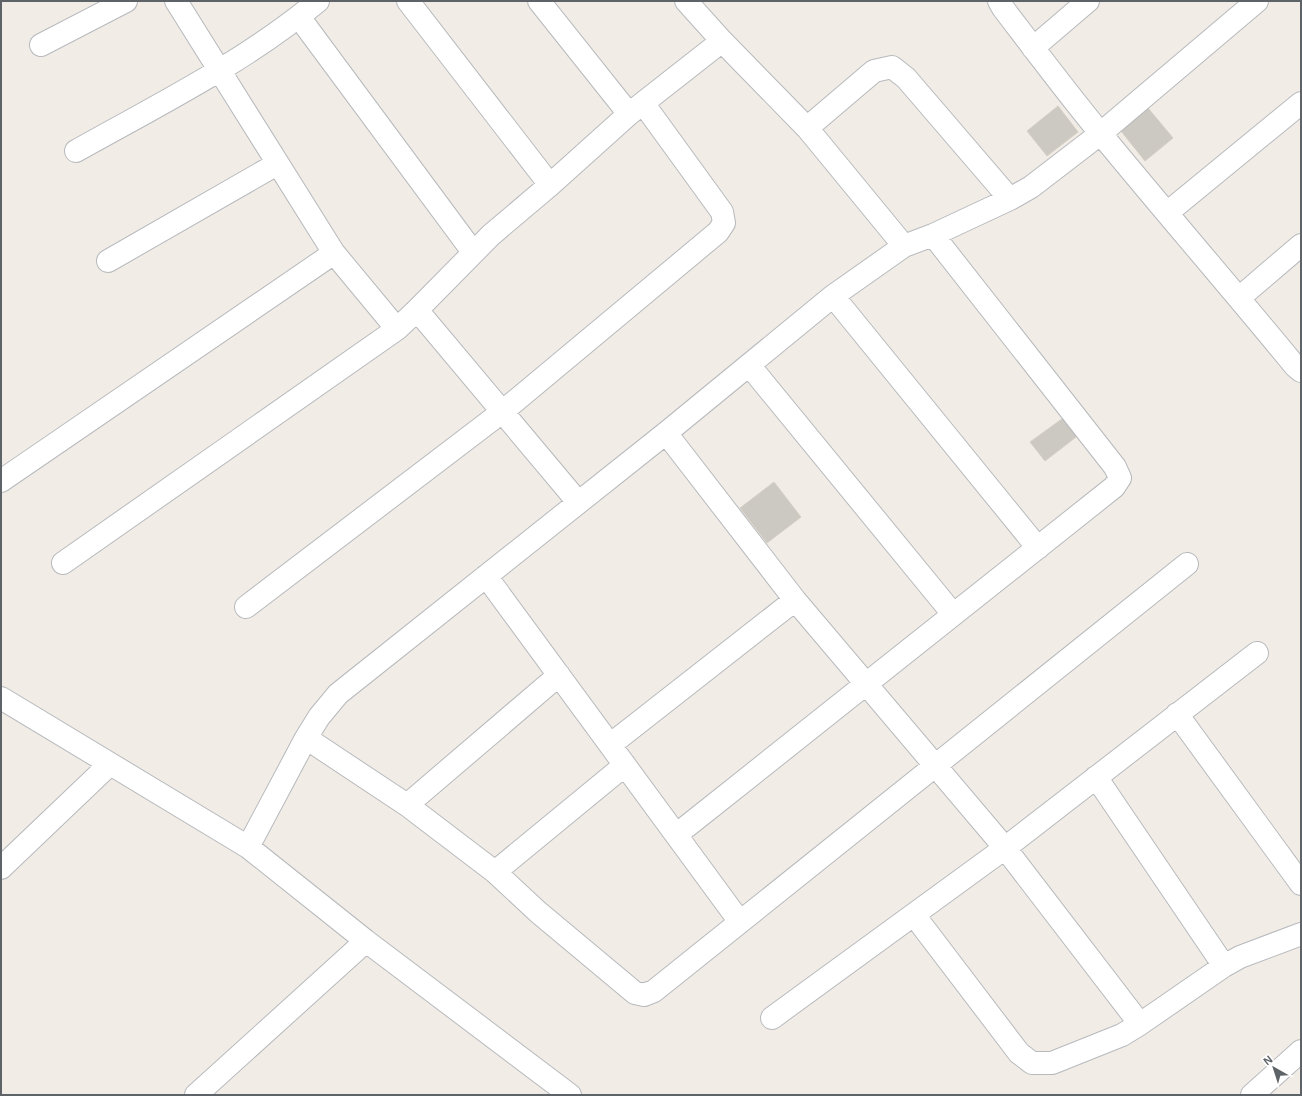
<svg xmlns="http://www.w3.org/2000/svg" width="1302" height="1096" font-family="Arial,sans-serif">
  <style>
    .building { fill: #ccc8c2; stroke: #d6cfc4 }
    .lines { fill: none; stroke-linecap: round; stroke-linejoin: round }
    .minor-casing { stroke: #b7b9bd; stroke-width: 24 }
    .minor { stroke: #fff; stroke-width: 22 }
  </style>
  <rect width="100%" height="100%" fill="#f1ede6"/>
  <path class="building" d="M1058,106l20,26 -31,24 -20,-25z
    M1148,108l25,30 -28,23 -24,-30z
    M1066,416l14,18 -35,27 -15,-19z
    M774,482l27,35 -34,26 -27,-35z"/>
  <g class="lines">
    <defs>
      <path id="minor" d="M176,1l158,252 63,76
        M408,1l142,184
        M539,1l90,113
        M686,1l36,40 85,87 97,118
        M999,1l4,7c32,42 64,85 98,126 64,78 130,154 194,232l6,5
        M299,17l174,235
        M41,45l85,-44
        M1033,48l55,-47
        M807,128l67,-57 18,-4 14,11 104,121
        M76,151c82,-46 169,-89 242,-150
        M1167,213l134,-110
        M108,261l169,-97
        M833,296l205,252
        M1239,298l62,-53
        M417,310l161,192
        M749,365l204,249
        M666,433l129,167 210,248 135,176
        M1,481l333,-228
        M63,563l334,-234 20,-19 74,-75 59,-50 79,-71 93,-73
        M486,576l254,346
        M246,607l256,-195 216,-180 6,-9 -2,-11 -79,-109
        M1,698l247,149 118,94 204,154
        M1177,714l124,170
        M306,738l101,67 88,67 43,40 97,81 9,2 10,-4 533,-427
        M610,745l185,-145
        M1096,777l128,189
        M407,805l152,-130
        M676,835l438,-348 6,-9 -5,-11 -182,-232
        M248,847l58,-109 13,-21 19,-23 328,-261 167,-137 71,-50 29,-11 77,-36 21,-12 69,-53 157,-133
        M1,868l109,-104
        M495,872l130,-107
        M914,915l105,138 13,10h20l70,-28 18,-11 84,-58 16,-9 61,-23
        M772,1018l233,-170 252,-195
        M196,1095l170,-154
        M1252,1095l49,-44"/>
    </defs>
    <use href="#minor" class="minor-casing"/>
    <use href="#minor" class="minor"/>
  </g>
  <rect width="1302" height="1096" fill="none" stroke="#5e6367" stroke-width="4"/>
  <g transform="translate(1274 1068) rotate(321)" stroke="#ffffff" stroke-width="3" paint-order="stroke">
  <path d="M0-3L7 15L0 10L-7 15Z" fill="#5e6367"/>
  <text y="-6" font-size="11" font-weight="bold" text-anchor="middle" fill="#5e6367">N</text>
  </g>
</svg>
